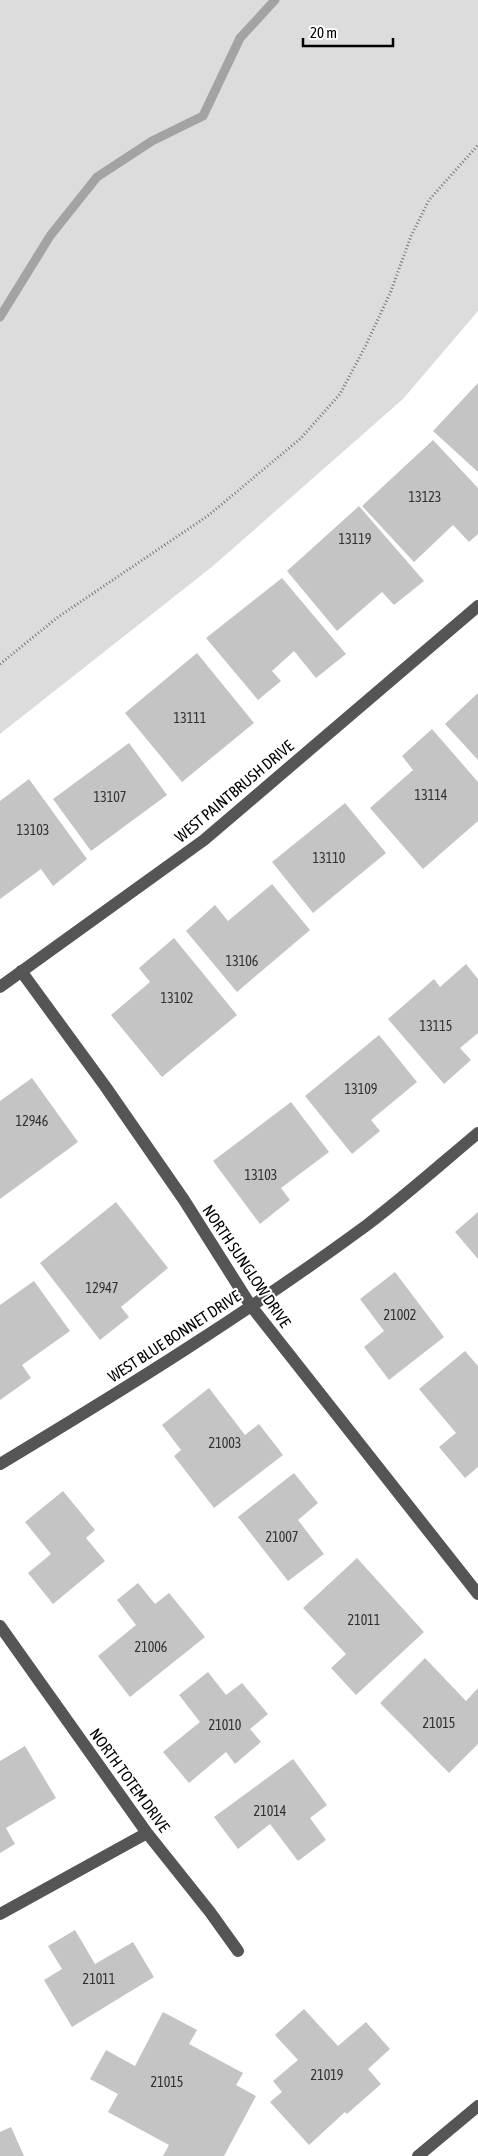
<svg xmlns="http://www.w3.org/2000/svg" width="478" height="2156" font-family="'Asap Condensed',sans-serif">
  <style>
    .green { fill: #dcdcdc }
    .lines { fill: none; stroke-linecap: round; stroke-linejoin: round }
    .stream { stroke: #a3a3a3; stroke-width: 9 }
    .building { fill: #c4c4c4 }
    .path { stroke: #777; stroke-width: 3; stroke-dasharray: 1 2.5; stroke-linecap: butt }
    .minor { stroke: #555; stroke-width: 12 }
    .labels { text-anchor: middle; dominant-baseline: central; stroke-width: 4; stroke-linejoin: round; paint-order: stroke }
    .number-label { font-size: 14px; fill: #313131 }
    .street-label { font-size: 16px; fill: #000; stroke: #fff }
  </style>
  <rect width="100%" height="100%" fill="#fff"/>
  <path class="green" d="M0,0h478v311l-75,88 -190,167 -213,168z"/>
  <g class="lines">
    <path class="stream" d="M0,317l50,-81 47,-59 55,-36 51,-25 37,-78 35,-38"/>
  </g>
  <path class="building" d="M478,383v89l-45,-41z
    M433,440l45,48v46l-9,8 -16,-17 -39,37 -52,-56z
    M359,506l65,75 -30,24 -12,-13 -45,39 -50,-60z
    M282,578l64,76 -30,24 -22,-27 -22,20 9,10 -23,19 -52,-62z
    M197,653l57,70 -72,59 -57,-69z
    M478,693v67l-33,-36z
    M432,729l46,53v39l-55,48 -53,-61 43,-38 -11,-14z
    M129,743l38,52 -76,56 -38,-52z
    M29,779l58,80 -34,27 -12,-17 -41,30v-98z
    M345,803l41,50 -73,60 -41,-51z
    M272,884l38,46 -73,62 -51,-61 29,-26 13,16z
    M174,938l63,77 -75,62 -51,-62 39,-33 -11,-14z
    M466,964l12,15v54l-18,15 11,12 -27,24 -56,-65 46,-40 6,8z
    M379,1035l38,47 -46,38 9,11 -28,23 -47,-58z
    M32,1078l46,64 -78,57v-98z
    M291,1102l38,50 -48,36 9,12 -30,24 -47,-63z
    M116,1202l52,66 -47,39 8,10 -29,23 -60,-77z
    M478,1212v47l-23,-27z
    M395,1272l49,65 -55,43 -25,-33 20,-16 -24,-32z
    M34,1281l36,50 -48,34 9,13 -31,22v-95z
    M465,1351l13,15v101l-13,11 -26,-31 17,-14 -37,-44z
    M209,1388l36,47 14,-11 24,31 -69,53 -40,-52 7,-6 -19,-25z
    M294,1473l24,30 -20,17 26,34 -36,27 -50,-64z
    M63,1491l32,39 -9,8 19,23 -52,43 -25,-31 23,-19 -26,-32z
    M357,1558l67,74 -68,63 -25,-27 15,-14 -43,-46z
    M138,1583l17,21 14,-11 36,44 -75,60 -32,-41 38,-31 -19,-25z
    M425,1658l41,43 12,-13v56l-29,29 -69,-70z
    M208,1672l18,23 16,-12 26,31 -18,15 11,13 -26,22 -9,-12 -37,31 -26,-31 37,-30 -21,-27z
    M25,1746l31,52 -50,30 9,16 -15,9v-92z
    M293,1759l34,46 -17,13 16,22 -28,21 -28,-37 -32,25 -24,-32z
    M75,1930l20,34 38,-22 21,35 -82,50 -28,-47 18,-11 -14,-23z
    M304,2009l34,37 28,-24 24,27 -22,20 13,15 -34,30 -2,-2 -36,33 -39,-43 12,-10 -9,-11 25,-21 -23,-25z
    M163,2012l34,18 -8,14 54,29 -7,12 20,11 -32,60h-61l6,-11 -61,-33 10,-18 -28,-15 16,-29 29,16z
    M11,2127l13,29h-24v-24z"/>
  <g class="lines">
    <path class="path" d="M0,664l58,-47 151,-102 92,-77 39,-44 26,-49 25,-54 20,-55 18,-36 49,-55"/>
    <path class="minor" d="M21,971l84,115 79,114 67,106 227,288
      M0,987l204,-147 274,-234
      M0,1464c125,-75 250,-153 367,-239 38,-29 74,-61 111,-92
      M0,1626l147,207 63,79 28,39
      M0,1914l147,-81
      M418,2156l60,-50"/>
  </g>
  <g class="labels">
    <g class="number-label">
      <text x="425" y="497">13123</text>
      <text x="355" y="539">13119</text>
      <text x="190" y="718">13111</text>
      <text x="431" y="795">13114</text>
      <text x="110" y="797">13107</text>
      <text x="33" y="830">13103</text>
      <text x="329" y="858">13110</text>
      <text x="242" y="961">13106</text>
      <text x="177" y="998">13102</text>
      <text x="436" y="1026">13115</text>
      <text x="361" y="1089">13109</text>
      <text x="32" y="1121">12946</text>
      <text x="261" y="1175">13103</text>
      <text x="102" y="1288">12947</text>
      <text x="400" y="1315">21002</text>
      <text x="225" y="1443">21003</text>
      <text x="282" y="1537">21007</text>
      <text x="364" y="1620">21011</text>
      <text x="151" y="1647">21006</text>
      <text x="439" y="1723">21015</text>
      <text x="225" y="1725">21010</text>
      <text x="270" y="1811">21014</text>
      <text x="99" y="1979">21011</text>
      <text x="327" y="2075">21019</text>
      <text x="167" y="2082">21015</text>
    </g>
    <g class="street-label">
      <text transform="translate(234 791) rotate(-40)">WEST PAINTBRUSH DRIVE</text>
      <text transform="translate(247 1266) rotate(56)">NORTH SUNGLOW DRIVE</text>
      <text transform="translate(174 1336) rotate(-33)">WEST BLUE BONNET DRIVE</text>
      <text transform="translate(130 1780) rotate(54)">NORTH TOTEM DRIVE</text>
    </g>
  </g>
  <path d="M303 38v8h90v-8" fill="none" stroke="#000000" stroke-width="2.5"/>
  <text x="310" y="38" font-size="15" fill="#000000" stroke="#ffffff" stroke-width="4" paint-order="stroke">20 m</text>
</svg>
